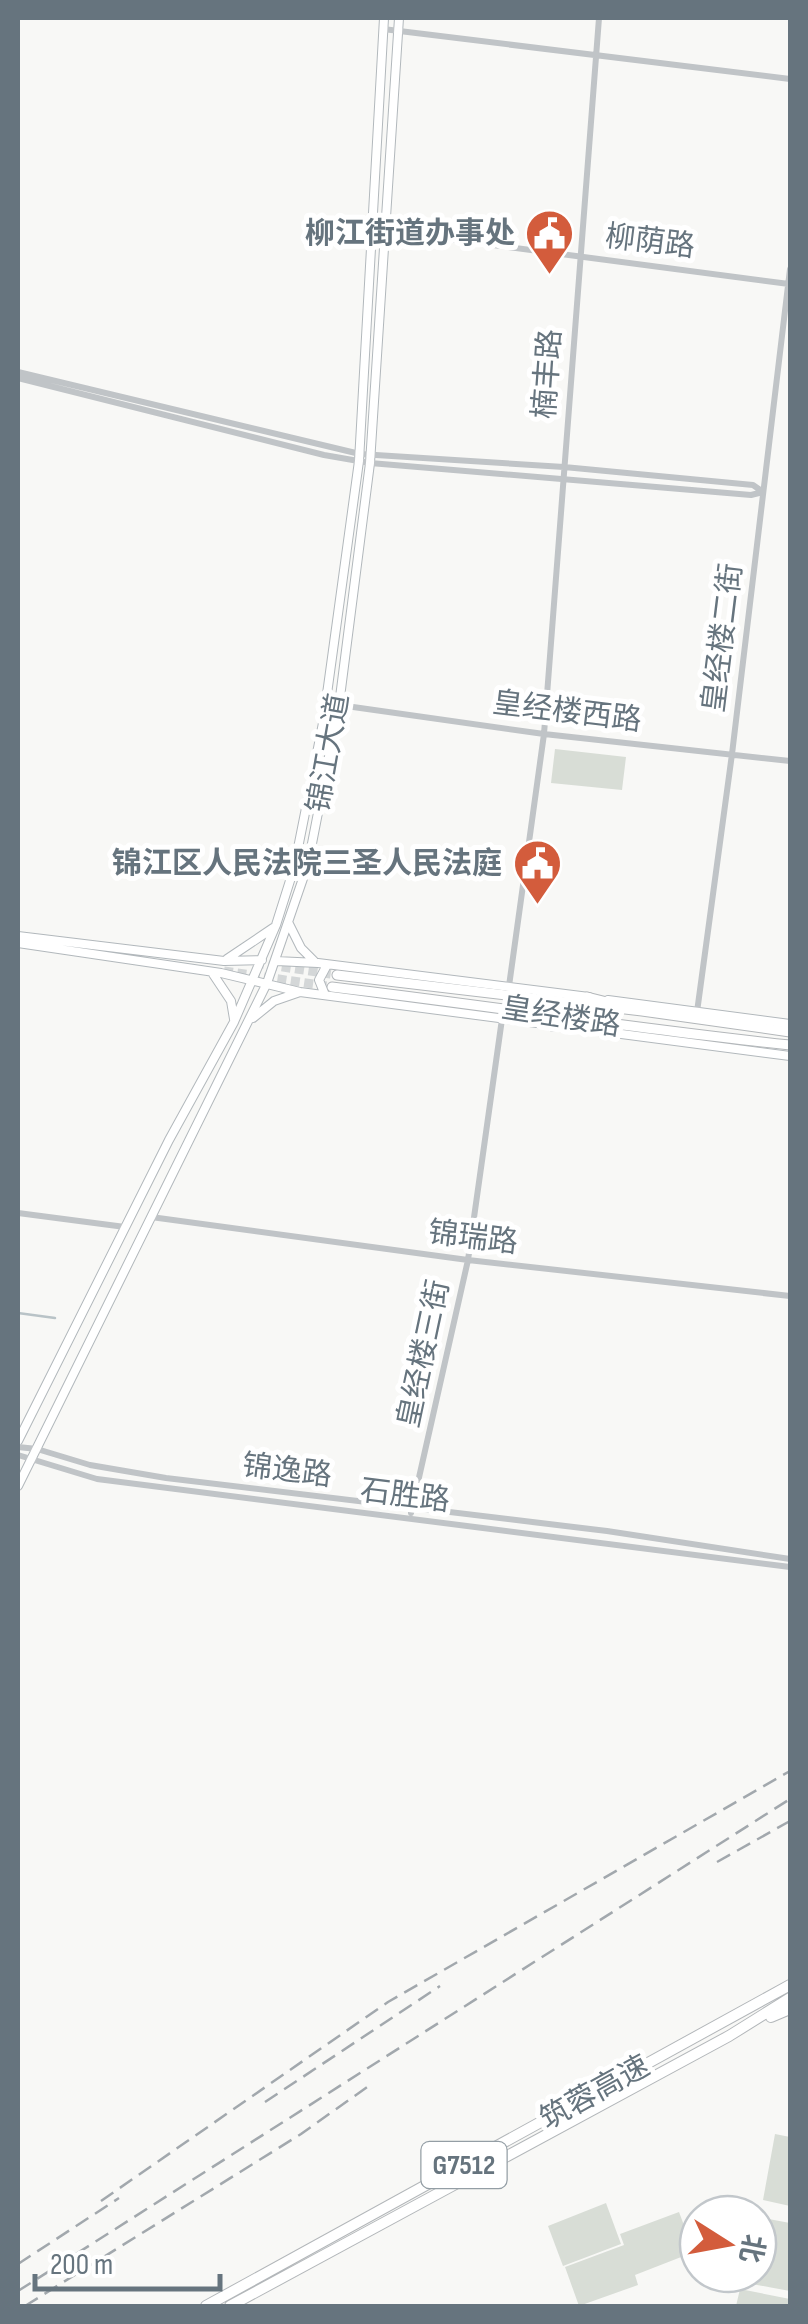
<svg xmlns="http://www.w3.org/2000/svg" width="808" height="2324" font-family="'Sofia Sans Condensed','Noto Sans SC',sans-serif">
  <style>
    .green { fill: #d8ddd6 }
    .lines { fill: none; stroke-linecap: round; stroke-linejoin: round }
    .stream { stroke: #b9c3c7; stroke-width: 2.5 }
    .trunk-tunnel { stroke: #d4d7d8; stroke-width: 9; stroke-dasharray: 9 4.5; stroke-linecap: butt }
    .secondary-casing { stroke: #b2b8bc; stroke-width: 10 }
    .trunk-casing { stroke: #b3b7ba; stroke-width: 11 }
    .motorway-casing { stroke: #b3b7ba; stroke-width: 12 }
    .tertiary { stroke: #c0c4c7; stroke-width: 6 }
    .secondary { stroke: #fff; stroke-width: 8 }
    .trunk { stroke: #fff; stroke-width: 9 }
    .motorway { stroke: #fff; stroke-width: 10 }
    .rail { stroke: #a2a8ad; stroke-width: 2.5; stroke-dasharray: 15 8; stroke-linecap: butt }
    .labels { text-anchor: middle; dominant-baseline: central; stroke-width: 10; stroke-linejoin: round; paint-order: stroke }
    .shield { fill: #fff; stroke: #949ea5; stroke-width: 2.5 }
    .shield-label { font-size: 28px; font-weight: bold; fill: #66747e }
    .poi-label { font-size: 30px; font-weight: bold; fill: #66747e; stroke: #fff; text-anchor: end }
    .street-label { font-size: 30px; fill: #66747e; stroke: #fff }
  </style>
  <rect width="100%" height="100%" fill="#f8f8f6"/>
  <path class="green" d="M555,749l71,8 -4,33 -71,-7z
    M775,2134l15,3v69l-27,-6z
    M606,2203l15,41 -58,22 -15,-40z
    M679,2212l15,40 -59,23 3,10 -59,21 -14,-39 59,-22 -4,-11z
    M758,2217l32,6v68l-87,-16 55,-1z
    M740,2289l50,10v7h-54z"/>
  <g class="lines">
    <path class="stream" d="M18,1313l37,5"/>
    <path class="trunk-tunnel" d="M255,963l82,12
      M224,971l103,15"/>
    <defs>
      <path id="secondary" d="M289,924l12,24 13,13
        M18,936l206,25 38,-1
        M18,943l203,30 79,19 490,64
        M227,959l46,-31
        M276,961l42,2 271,34
        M213,974l18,27 3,18
        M325,995l-6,-15 8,-15
        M608,1000l182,24
        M253,1018l21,-17 26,-9
        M18,1441l151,-301 65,-118 42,-97 18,-57 29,-145 36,-262 25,-443
        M18,1486l249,-503 41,-119 31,-159 31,-242 29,-445"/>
      <path id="trunk" d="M337,975l305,36 148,21
        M332,987c153,18 305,42 458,58
        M587,997l28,7
        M552,1026l22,-2"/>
      <path id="motorway" d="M771,2017l19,-8
        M206,2306l584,-321
        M230,2306l499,-270 61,-38"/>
    </defs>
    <use href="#secondary" class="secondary-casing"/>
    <use href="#trunk" class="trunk-casing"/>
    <use href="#motorway" class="motorway-casing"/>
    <path class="tertiary" d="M383,29l407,50
      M386,231l403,53
      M18,372l342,82 204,13 189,18 10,7
      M18,378l306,77 46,8 381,32 12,-3
      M339,705l205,29 246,27
      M509,986l35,-252 55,-716
      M697,1012l35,-258 58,-485
      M18,1213l107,14
      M151,1217l317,43 322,36
      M18,1447l19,2 53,16 76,13 441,53 183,28
      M18,1455l79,24 693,88
      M411,1513l57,-253 34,-241"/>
    <use href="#secondary" class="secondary"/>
    <use href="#trunk" class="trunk"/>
    <use href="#motorway" class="motorway"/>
    <path class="rail" d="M717,1862l73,-41
      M265,2102l175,-116
      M101,2201l287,-199 402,-231
      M18,2264l101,-66
      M18,2291l772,-492
      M25,2306l276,-172 69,-49"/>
  </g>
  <defs>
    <symbol id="civic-pin" viewBox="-11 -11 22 30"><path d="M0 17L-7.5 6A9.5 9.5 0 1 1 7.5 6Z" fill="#d35c3c" stroke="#fff"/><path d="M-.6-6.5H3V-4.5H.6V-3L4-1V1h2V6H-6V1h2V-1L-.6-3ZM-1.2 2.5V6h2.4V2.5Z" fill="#fff"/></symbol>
  </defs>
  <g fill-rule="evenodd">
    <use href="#civic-pin" x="522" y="206" width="55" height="75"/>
    <use href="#civic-pin" x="510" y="836" width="55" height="75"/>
  </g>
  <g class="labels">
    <rect class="shield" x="421.5" y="2142" width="85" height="46" rx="8"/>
    <g class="shield-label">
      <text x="464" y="2165">G7512</text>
    </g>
    <g class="poi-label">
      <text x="515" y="234">柳江街道办事处</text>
      <text x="502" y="864">锦江区人民法院三圣人民法庭</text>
    </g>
    <g class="street-label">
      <text transform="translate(650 242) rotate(7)">柳荫路</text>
      <text transform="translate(548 374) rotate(-86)">楠丰路</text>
      <text transform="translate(723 638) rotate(-83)">皇经楼二街</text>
      <text transform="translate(567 712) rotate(7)">皇经楼西路</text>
      <text transform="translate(329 753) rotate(-80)">锦江大道</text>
      <text transform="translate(561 1017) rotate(9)">皇经楼路</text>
      <text transform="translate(473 1238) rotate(7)">锦瑞路</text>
      <text transform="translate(424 1354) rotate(-78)">皇经楼三街</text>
      <text transform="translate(287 1471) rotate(7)">锦逸路</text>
      <text transform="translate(405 1496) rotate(7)">石胜路</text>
      <text transform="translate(595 2093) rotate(-29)">筑蓉高速</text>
    </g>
  </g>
  <rect width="808" height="2324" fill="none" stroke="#66747e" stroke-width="40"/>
  <g transform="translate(728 2244) rotate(101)"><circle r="48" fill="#ffffff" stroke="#c2c7cb" stroke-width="2.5"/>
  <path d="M0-8L18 38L0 25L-18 38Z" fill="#d35c3c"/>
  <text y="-15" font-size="28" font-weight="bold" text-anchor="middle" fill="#66747e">北</text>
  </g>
  <path d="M35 2274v15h185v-15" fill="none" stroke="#66747e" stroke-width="5"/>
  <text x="50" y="2274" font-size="30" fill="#66747e" stroke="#ffffff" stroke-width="8" paint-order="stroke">200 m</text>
</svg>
